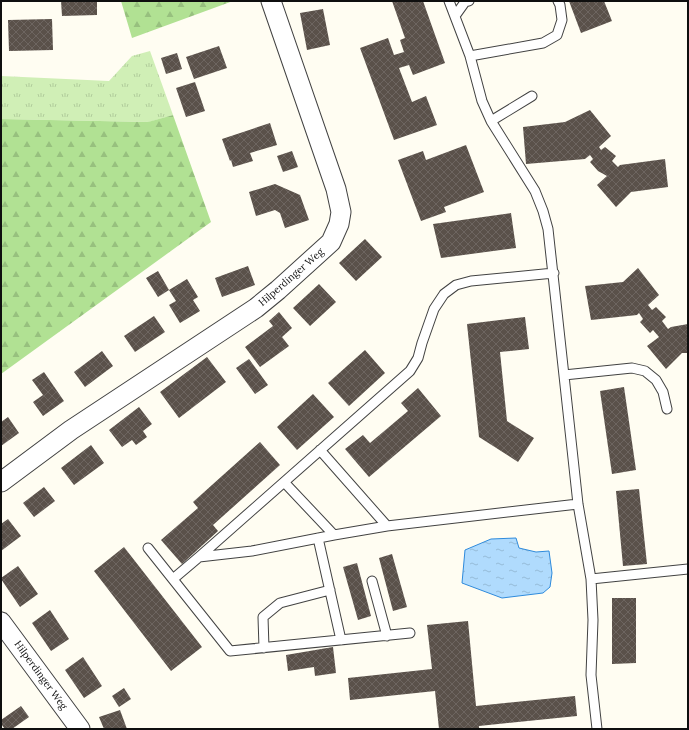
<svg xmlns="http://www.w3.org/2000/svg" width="689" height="730" font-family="Lora,serif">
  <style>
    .grass { fill: url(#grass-tufts) }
    .forest { fill: url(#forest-firs) }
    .water { fill: url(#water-ripples); stroke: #2f8bdc }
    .building { fill: url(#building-cross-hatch) }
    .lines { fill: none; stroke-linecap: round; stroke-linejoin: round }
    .service-casing { stroke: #424242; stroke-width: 11 }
    .minor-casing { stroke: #424242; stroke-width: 21 }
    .service { stroke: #fff; stroke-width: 9 }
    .minor { stroke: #fff; stroke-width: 19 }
    .labels { text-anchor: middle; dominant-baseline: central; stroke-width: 4; stroke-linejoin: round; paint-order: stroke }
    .street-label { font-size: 10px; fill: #0f0f0f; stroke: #fff }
  </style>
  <defs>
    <pattern id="grass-tufts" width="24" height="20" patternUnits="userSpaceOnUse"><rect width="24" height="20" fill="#d0efb6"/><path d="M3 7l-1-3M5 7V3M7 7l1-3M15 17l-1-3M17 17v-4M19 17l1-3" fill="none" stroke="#b1cc9b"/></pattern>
    <pattern id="forest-firs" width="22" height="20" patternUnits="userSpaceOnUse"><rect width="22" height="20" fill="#b1e193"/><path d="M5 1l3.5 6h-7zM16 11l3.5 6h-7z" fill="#97c07e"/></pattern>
    <pattern id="water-ripples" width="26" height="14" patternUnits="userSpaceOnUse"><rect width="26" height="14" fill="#b0dbfd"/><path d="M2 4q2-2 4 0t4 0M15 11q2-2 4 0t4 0" fill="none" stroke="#96bbd8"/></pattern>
    <pattern id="building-cross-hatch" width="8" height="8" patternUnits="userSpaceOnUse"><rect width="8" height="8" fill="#5a514a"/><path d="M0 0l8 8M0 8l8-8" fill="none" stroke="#6d6560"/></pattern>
  </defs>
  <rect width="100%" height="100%" fill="#fffdf2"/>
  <path class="grass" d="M150,51l23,64 -24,7 -148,-3v-43l108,5 23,-25z"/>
  <path class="forest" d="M121,1h112l-101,37z
    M173,115l38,107 -210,152v-255l147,3z"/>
  <path class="water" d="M516,538l3,10 17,4 13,-1 3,22 -2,14 -7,6 -41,5 -40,-15 3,-33 26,-11z"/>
  <path class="building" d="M61,1h36v14l-35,1z
    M392,1h31l22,62 -32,12 -4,-10 -10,3 13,34 14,-6 11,29 -43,15 -34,-92 28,-10 6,17 10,-3 -4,-12 5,-2z
    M569,1h35l8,20 -31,12z
    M323,9l7,36 -23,5 -7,-37z
    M52,19l1,31 -44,1 -1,-31z
    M219,46l8,22 -33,11 -8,-22z
    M177,53l5,16 -16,5 -5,-16z
    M195,82l10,29 -19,6 -10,-29z
    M590,110l21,26 -12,11 2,3 4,-3 11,9 -4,5 6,6 2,-2 45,-6 3,28 -37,5 -15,15 -19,-22 10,-9 -9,-5 -8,-9 3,-3 -3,-4 -5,4 -59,5 -3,-37 42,-5z
    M270,123l7,22 -27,8 3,8 -20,6 -2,-7 -1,1 -8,-22z
    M466,145l18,47 -40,15 2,5 -25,9 -23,-61 25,-9 3,9z
    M292,151l6,16 -15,5 -6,-16z
    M275,184l25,11 9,25 -24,8 -5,-15 -5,-3 -19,6 -7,-24z
    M511,213l5,35 -75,10 -8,-34z
    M365,239l17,18 -26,24 -17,-18z
    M248,266l7,19 -33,12 -7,-19z
    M638,268l21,27 -11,10 4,5 4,-3 10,10 -4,4 6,8 3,-2 17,-3v29h-6l-16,16 -19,-23 12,-9 -6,-7 -3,3 -10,-11 3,-3 -4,-6 -2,2 -46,5 -6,-34 38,-4z
    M158,271l11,19 18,-11 11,18 -5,3 7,11 -20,12 -11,-18 7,-4 -7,-11 -11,7 -12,-19z
    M319,284l17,18 -26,24 -17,-18z
    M279,312l13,16 -10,9 7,9 -29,21 -15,-20 28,-21 -4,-5z
    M154,316l11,16 -30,20 -11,-16z
    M525,317l4,32 -29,3 7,69 27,17 -16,24 -39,-25 -12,-113z
    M365,350l20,23 -36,33 -21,-23z
    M102,351l11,15 -28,21 -11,-15z
    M207,357l19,25 -47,36 -19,-26z
    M249,359l19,26 -13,9 -19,-26z
    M44,372l20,29 -21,15 -10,-14 10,-7 -11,-15z
    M624,387l12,83 -24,4 -12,-83z
    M418,388l23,28 -72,61 -24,-28 18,-14 7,8 38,-32 -7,-8z
    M313,394l21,23 -37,33 -20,-23z
    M139,407l13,17 -9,7 4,6 -11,8 -4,-5 -10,7 -13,-17z
    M8,417l11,16 -18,13v-24z
    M260,442l20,23 -67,60 5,6 -36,33 -21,-24 37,-32 -5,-6z
    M91,445l13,18 -30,22 -13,-17z
    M44,487l11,14 -21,16 -11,-14z
    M639,489l8,75 -24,2 -7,-75z
    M8,519l13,17 -20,15v-27z
    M124,547l78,100 -31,24 -77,-100z
    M392,554l15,53 -14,4 -14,-53z
    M357,563l14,53 -13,4 -15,-53z
    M18,566l20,28 -18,13 -19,-28v-1z
    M612,598h24v65l-24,1z
    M50,610l19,29 -18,12 -19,-28z
    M468,621l8,85 99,-10 2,20 -98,10v3h-40l-4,-38 -85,9 -2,-22 84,-9 -5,-44z
    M333,647l3,26 -21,3 -1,-9 -26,4 -2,-16z
    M83,657l19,29 -18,12 -19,-28z
    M124,688l7,11 -12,8 -7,-11z
    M21,706l8,11 -17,12h-7l-4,-5v-4z
    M120,710l7,19h-23l-5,-12z"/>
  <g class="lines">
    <defs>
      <path id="service" d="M449,1l21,55 12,45 9,20 44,70 8,20 5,18 30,275 13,75 2,41 -2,55 6,54
        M455,16l10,-14 4,-1
        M470,56l73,-13 14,-8 5,-15 -2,-15 -2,-4
        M491,121l41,-25
        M564,375l68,-7 13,3 11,9 7,12 4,17
        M320,450l67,76
        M284,482l50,53
        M318,538l23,102
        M148,548l82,103 180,-18
        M199,557l53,-6 82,-16 53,-9 191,-22
        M173,579l26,-22 211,-186 8,-13 4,-15 12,-34 10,-15 12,-9 15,-4 83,-8
        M591,579l97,-10
        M372,581l15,55
        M264,648l-1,-31 17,-14 50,-13"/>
      <path id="minor" d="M1,482l70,-52 185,-122 22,-18 53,-48 8,-18 2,-12 -5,-23 -65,-188
        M1,622l79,107"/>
    </defs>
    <use href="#service" class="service-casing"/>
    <use href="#minor" class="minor-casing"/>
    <use href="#service" class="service"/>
    <use href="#minor" class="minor"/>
  </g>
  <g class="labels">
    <g class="street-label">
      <text transform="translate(291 277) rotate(-41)">Hilperdinger Weg</text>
      <text transform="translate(41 675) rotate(54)">Hilperdinger Weg</text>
    </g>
  </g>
  <rect width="689" height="730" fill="none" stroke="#0f0f0f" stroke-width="4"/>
</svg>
